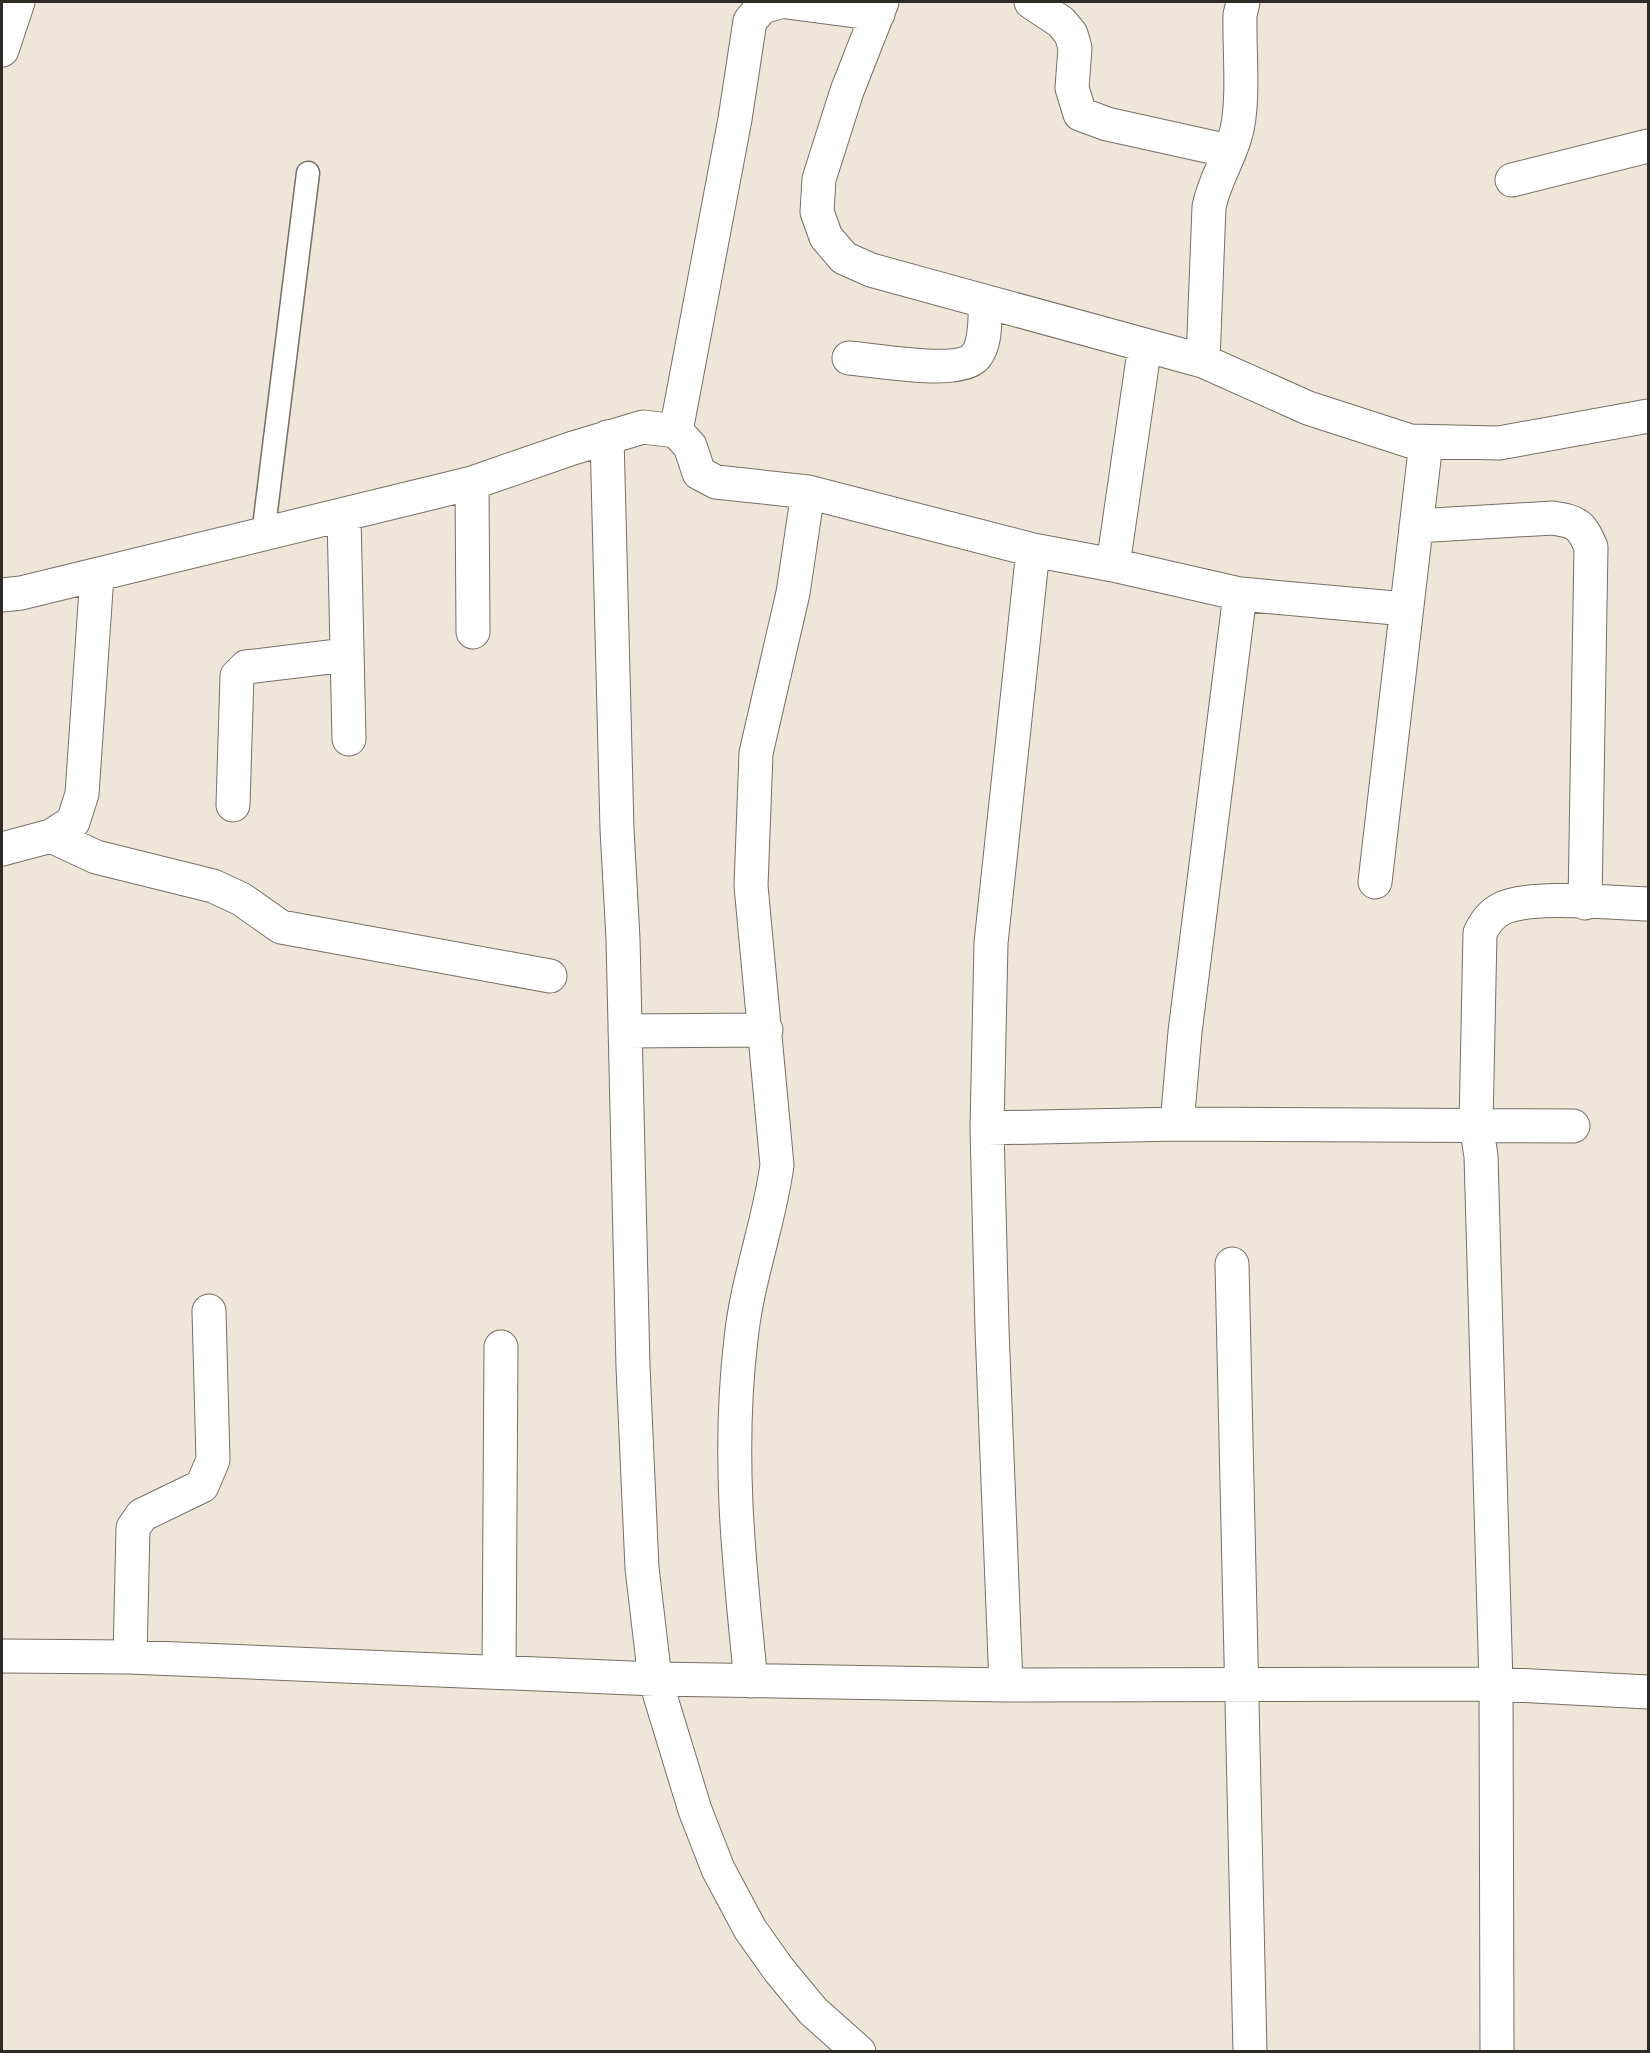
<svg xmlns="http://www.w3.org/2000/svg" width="1650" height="2053" font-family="Lato,sans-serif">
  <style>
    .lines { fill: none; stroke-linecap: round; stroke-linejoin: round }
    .service-casing { stroke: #767064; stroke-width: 25 }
    .minor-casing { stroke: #767064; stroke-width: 35 }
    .tertiary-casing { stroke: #767064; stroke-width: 35 }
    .service { stroke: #fff; stroke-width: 22 }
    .minor { stroke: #fff; stroke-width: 33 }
    .tertiary { stroke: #fff; stroke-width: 33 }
  </style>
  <rect width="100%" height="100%" fill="#ede6d9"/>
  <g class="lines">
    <defs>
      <path id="service" d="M263,535l45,-362"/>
      <path id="minor" d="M787,2l91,12
        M882,2l-35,89 -28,88 -2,33 9,25 18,21 27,12 332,91 6,-154c5,-26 19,-46 26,-70 10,-31 4,-88 5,-122l3,-13
        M1031,2l30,20 10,12 4,14 -3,40 8,26 27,10 122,27
        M1512,180l136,-34
        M1145,345l-32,220 127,29 166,15
        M849,358c26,2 111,18 127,-2 11,-14 8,-38 10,-54
        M1203,361l105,47 102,33 89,2 149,-27
        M676,431l59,-312 15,-98 12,-14 18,-5
        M607,437l10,392 6,110 10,428 9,201 13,111 40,131 23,59 32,60 29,41 34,41 46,41
        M472,483l1,149
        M344,516l5,223
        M1416,526l137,-8c24,4 28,6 38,29l-6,356
        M1033,550l80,15
        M1240,594l-55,438 -8,92 396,2
        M2,595l19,-2 451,-110 101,-35 70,-21 33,4 14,15 9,27 17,9 92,10 225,58 -42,393 -4,185 5,201 14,356
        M233,805l4,-129 9,-9 100,-12
        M51,836l45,21 117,29 28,13 40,28 269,49
        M2,849l49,-13 22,-14 9,-28 15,-219
        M1375,882l51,-440
        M625,1031l141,-1
        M987,1128l190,-4
        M1232,1264l18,788
        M2,1656l128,1 525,22 351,6 490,-1 152,8
        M130,1657l3,-129 9,-13 60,-29 11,-26 -4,-149
        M499,1671l2,-324
        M751,1681c-12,-117 -24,-225 -10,-342 6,-59 28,-115 36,-174l-26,-279 5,-133 37,-160 15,-101
        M1497,2052l-1,-368 -15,-528 -5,-31 4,-192c5,-10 10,-18 21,-24 28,-15 113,-6 147,-5"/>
      <path id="tertiary" d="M2,50l16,-48"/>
    </defs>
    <use href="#service" class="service-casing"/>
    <use href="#minor" class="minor-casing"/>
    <use href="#tertiary" class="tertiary-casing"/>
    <use href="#service" class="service"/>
    <use href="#minor" class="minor"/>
    <use href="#tertiary" class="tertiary"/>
  </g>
  <rect width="1650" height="2053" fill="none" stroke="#2e2b26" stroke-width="6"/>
</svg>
